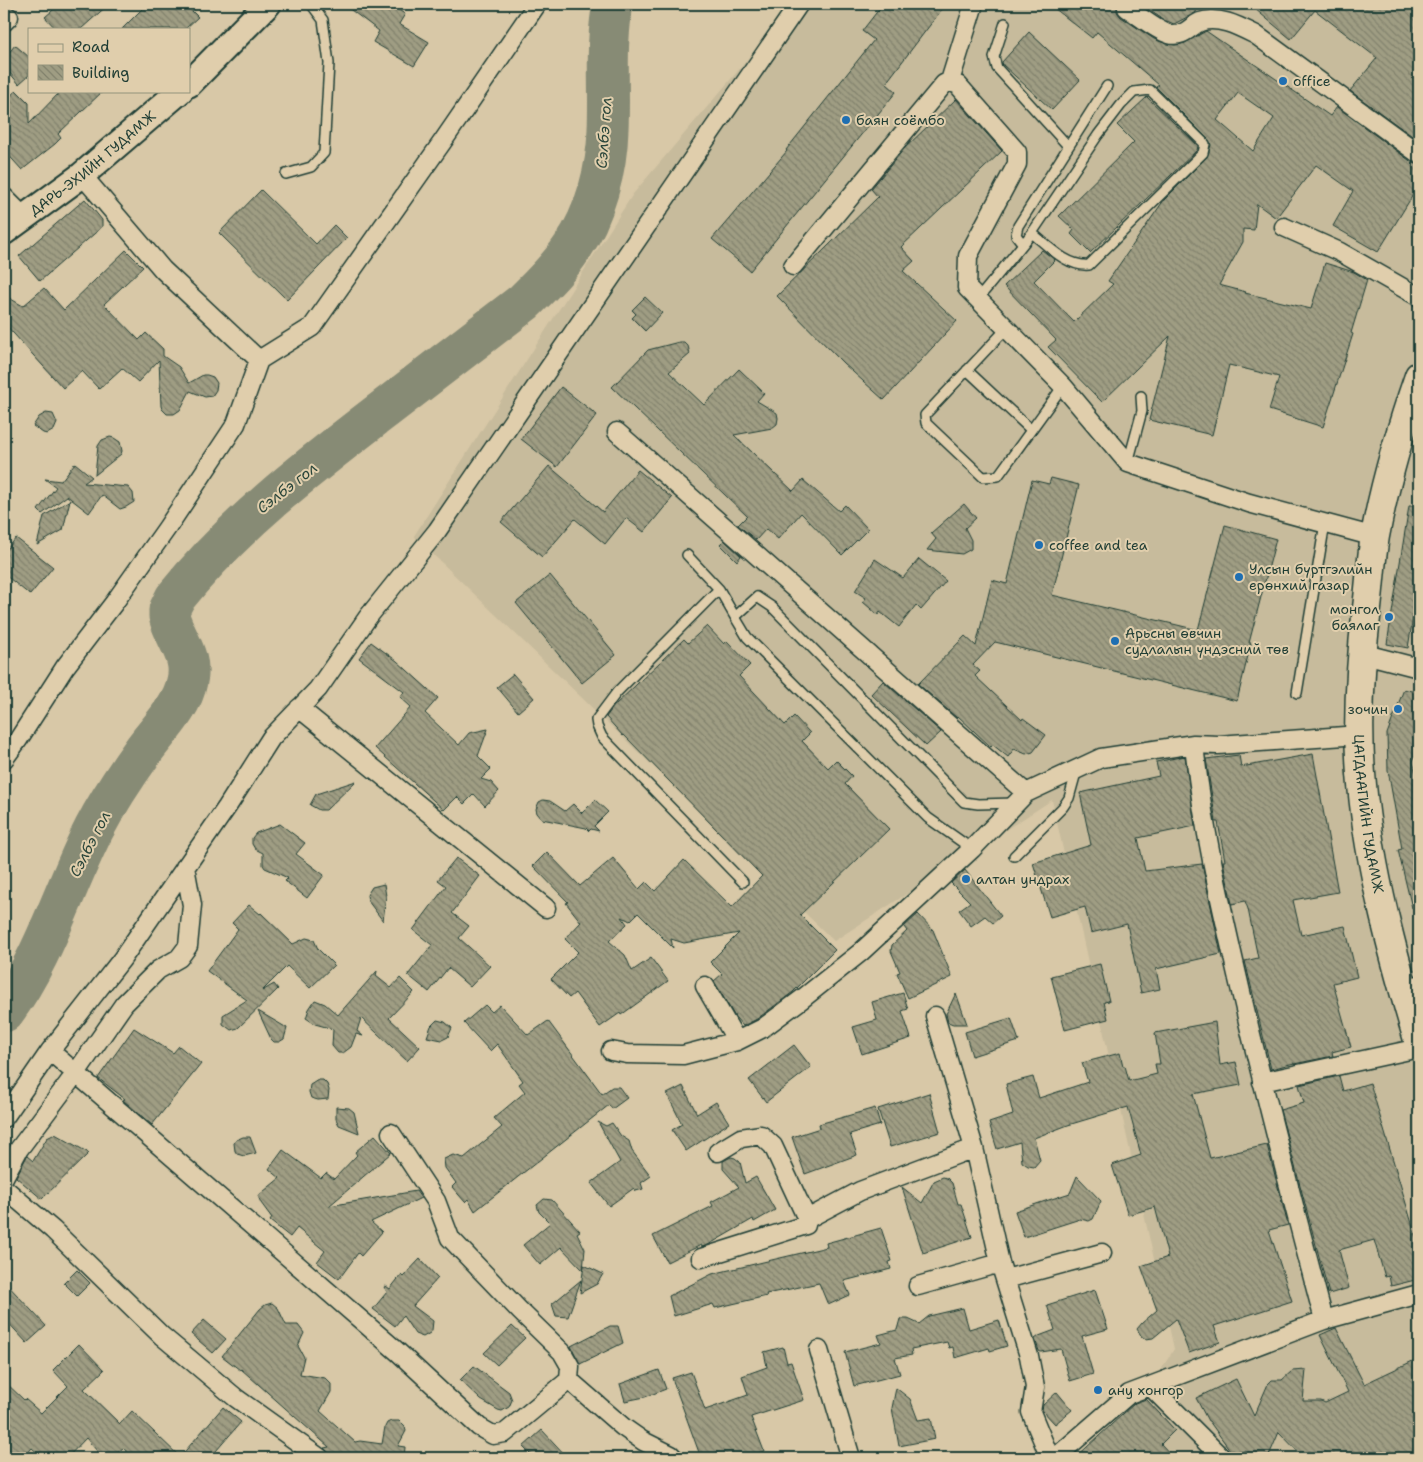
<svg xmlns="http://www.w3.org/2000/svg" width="1423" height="1462" font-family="'Shantell Sans',sans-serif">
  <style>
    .built { fill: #c7bb9c }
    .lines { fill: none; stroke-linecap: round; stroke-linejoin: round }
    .river { stroke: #878b75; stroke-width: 41 }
    .building { fill: url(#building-back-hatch); stroke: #1f3d34; fill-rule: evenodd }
    .service-casing { stroke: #1f3d34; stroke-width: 12 }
    .minor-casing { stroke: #1f3d34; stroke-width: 21 }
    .secondary-casing { stroke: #1f3d34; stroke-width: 29 }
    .primary-casing { stroke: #1f3d34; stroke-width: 31 }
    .service { stroke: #e0ceac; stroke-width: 9 }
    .minor { stroke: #e0ceac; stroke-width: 18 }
    .secondary { stroke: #e0ceac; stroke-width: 25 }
    .primary { stroke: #e0ceac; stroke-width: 28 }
    .poi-dot { fill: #1f6fb2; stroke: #e0ceac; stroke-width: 2 }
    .labels { text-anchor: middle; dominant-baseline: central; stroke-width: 4; stroke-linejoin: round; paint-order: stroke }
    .poi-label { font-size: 14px; fill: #1f3d34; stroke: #e0ceac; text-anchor: start }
    .street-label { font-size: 14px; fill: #1f3d34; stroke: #e0ceac }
    .water-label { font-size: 15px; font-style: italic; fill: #29453a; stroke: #e0ceac }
  </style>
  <defs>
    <pattern id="building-back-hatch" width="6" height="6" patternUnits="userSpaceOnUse" patternTransform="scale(1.25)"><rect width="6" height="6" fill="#9f9d83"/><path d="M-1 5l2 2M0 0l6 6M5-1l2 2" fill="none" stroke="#81816c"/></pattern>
  </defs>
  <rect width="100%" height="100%" fill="#d8c8a7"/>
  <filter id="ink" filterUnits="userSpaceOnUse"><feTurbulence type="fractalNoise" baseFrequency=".02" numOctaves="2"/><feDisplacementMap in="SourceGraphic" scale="10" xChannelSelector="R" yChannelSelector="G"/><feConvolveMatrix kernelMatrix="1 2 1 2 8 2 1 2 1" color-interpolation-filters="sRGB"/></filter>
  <g filter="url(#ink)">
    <path class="built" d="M795,4h624v1454h-338l59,-55 34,-54 -122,-549 -218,141 -420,-405 219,-342z"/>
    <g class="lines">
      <path class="river" d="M4,1012c41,-55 59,-122 90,-183 14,-27 31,-53 49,-78 15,-21 39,-43 44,-70 6,-25 -12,-42 -18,-65v-6l6,-12c61,-76 134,-131 211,-190 46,-35 92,-71 138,-106 17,-17 35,-34 48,-54 23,-33 35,-79 36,-119 2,-42 -3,-84 5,-125"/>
    </g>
    <path class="building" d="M60,4h49l-28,25h-25l-11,-12z
      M147,4h38l13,13 -13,12h-63z
      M343,4h46l16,10 -6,10 30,18 -15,24 -41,-24 6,-11z
      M883,4h63l-60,79 10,9 -146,179 -38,-32 75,-88 -1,-1 88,-110 -12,-9z
      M1049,4h69l-1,8 4,5 33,22 13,5 8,1 10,-2 21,-12 124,85 7,-9 76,56 6,2v20l-41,67 -45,-26 20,-35 -37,-26 -40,53 -19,-14 -3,26 -11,-1v13l-24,43 27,7 -1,1 66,16 14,-46 29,9 13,8 -16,53 2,1 -30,93 -54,-17 10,-33 -50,-12 -17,70 -63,-15 21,-84 -68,66 -54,-55 8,-7 -52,-54 38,-36 13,10 -21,21 40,41 39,-38 -5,-3 56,-81 43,-43 4,-12 -2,-5 -53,-53 3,-2 -62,-53 -5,6zM1238,93l36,25 -21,33 -36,-31z
      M1140,4h62l-7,9 -21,11 -10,-4z
      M1249,4h170v137l-69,-50 27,-33 -62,-48 -24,29z
      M1029,32l51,48 -28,30 -49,-45 -1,-3z
      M15,45l14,12v18l-10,9 -15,-18v-7z
      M16,90l13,13v21l32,-33h42l-45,43 3,4 -6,6 -33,26 -18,-20v-47z
      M1147,97l51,49 -1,4 -107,103 -19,-19 3,-4 -15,-14 75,-74 -17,-17z
      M956,99l46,52 -101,96 13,14 -11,10 54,50 -73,79 -41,-37 -66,-67 101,-99 -7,-8 33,-40z
      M261,190l55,54 18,-19 13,13 -60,62 -68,-67z
      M85,199l17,21v7l-62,54 -21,-25z
      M126,250l17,17 -39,37 35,36 7,-7 17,16v7l16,11 10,16 14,-8h4l6,2 4,6 -1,7 -4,6 -7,1 -15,-6 -10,19 -6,4h-7l-5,-5 -1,-3 -2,-46 -21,22 -16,-14 -23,21 -17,-18 -19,17 -59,-65v-28l19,11 21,-18 20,22z
      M645,297l17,16 -17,18 -13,-13 4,-4 -4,-4z
      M679,342h5l4,4 2,8 -21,18 35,33 35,-36 25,24 -7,8 20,12 1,5 -1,6 -5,4 -38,7 59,56 10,-11 36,31 6,-6 23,24 -26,26 -41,-42 -23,26 -12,-10 -10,11 -18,-15 9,-9 -135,-129 36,-37z
      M561,387l36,28 -40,52 -36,-28z
      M46,413l7,1 4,9 -3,7 -7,4 -4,-1 -10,-7 6,-9z
      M110,437l4,1 6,4 2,9 -1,3 -26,21 3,-29 4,-6z
      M75,463l17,14 -8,6 44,4 5,6 1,9 -8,5 -6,2 -18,-14 -13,18 -22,-17 -25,18 -4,-4 18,-23 -11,-8 16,2z
      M549,466l54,46 35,-42 34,28 -28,34 -18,-14 -21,26 -30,-25 -33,38 -41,-35z
      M1051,478l28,7 -27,110 146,35 27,-105 51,14 -27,104h2l-14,58 -242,-59 -22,23 7,6 -5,5 47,44 1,-2 23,17 -13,17 -7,2 -12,-5 -6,8 -15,-12 -2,2 -33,-31 -1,2 -39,-34 47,-48 11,10 16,-66 15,4 25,-104 17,4z
      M70,500l-7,30 -26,15 7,-29z
      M964,504l12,14 -11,10 6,12v9l-9,5 -35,-4 9,-11 -5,-6z
      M1409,506h10v87h-2l-9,55 -21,-4z
      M16,538l37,29 -23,28 -26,-21v-21z
      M724,540l17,16 -4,5 -17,-17z
      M875,559l28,19 16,-19 27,22 -25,29 -5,-5 -17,22 -19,-15 -2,3 -15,-13 3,-4 -11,-7z
      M550,575l66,80 -34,28 -66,-80z
      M707,626l17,18 3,-3 23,24 -11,11 46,49 9,-9 16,17 -8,8 26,27 8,-8 16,16 -7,8 44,45 -89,86 35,35 -42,42 -36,27 -14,7 -8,-9 -21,-36 8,-7 -12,-12 29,-29 -55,10 -13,-4 2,9 -35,-35 -8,8 -8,-4 5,7 -18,17 16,14 7,16 19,-13 17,23 -47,34 -1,-2 -20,14 -25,-34 -6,5 -18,-19 27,-27 -13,-13 16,-17 -15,-19 2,-1 -35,-36 14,-14 33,34 33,-28 26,31 7,-7 9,9 29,-31 48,47 30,-31 -138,-141 -1,1 -17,-19 8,-11 70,-67 4,4z
      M371,642l26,19 41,37 -13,15 34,32 10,-12 19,-4 -10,27 13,13 -10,10 10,3 8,9 -14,15 -11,-12 -10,10 -7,-7 -13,13 -69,-62 36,-41 -11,-10 4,-5 -45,-34z
      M513,674l21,24 -16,14 -21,-25z
      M883,681l58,51 -15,14 -55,-52z
      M1404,689l15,4v48l-6,21 6,25v120l-7,1 -14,-58 4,-1 -14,-79 -1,-36z
      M1313,754l25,138 -45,8 8,35 44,-9 12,51 -24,6 18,64 -19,5 1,4 -39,8v-1l-23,6 -26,-108 13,-3 -10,-49 -3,-8 -13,3 -9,-43h2l-7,-39h-2l-10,-63 33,-4 2,12z
      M1185,756l10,70 -57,12 7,33 57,-7 19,90 -65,15 4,20 -19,4 -14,-69 -36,9 -6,-26 -35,10 -17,-54 58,-18 -11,-52 79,-17 -3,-14z
      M356,781l-30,29h-7l-9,-5 6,-11z
      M543,800l7,1 15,10 8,-7 9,9 13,-13 13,12 -14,14 5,5 -8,-2 -2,2 -3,-3 -44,-9 -5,-6 -1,-4 3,-7z
      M280,824l25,19 -9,11 28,21 -17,23 -22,-17 3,-3 -23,-10 -2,-3v-12l-8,-4 -3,-5v-6l4,-5z
      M456,858l24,18 -28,37 17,13 -10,12 31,28 -20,21 -22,-19 -19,24 -21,-17 24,-30 -19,-15 33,-44 -8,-6z
      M965,870l36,46 -8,7 -8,-7 -14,10 -12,-16 11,-8 -19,-19z
      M384,884l2,12 -3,25 -15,-20 -1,-6 5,-8z
      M249,905l11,9 1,-1 32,31 13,-6 8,2 4,9 16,16 -24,23 -23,-22 -25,25 12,-7 4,5 -40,39 -7,2 -8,-6v-9l24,-15 -40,-29 31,-42 -6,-6z
      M918,914l15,16 19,47 -44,21 -11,-25 3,-1 -9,-21 1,-6 15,-14 -3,-4z
      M1100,964l9,37 -5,1 4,17 -43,11 -14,-54z
      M377,971l-1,5 15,12 9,-10 14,14 -25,26 31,29 -13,14 -46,-43 -4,13 6,5 -7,-2 -5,13 -8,6h-5l-6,-7 1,-17 -18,-5 -9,-6 3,-9 6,-9 10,4 13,11z
      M903,993l5,16 -6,2 9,27 -49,16 -9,-27 24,-7 -5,-18z
      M956,993l11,31h-14l-5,-2 -2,-8z
      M485,1005l7,7 8,-7 28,30 20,-14 54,73 10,-7h7l8,11 -15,11 -3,-4 -134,106 -7,-12 -3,3 -13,-15 4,-4 -11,-15 -1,-9 9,-4 11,3 38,-31 -8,-9 31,-26 -6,-8 4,-3 -26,-37 -7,7 -26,-28z
      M258,1011l29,17 -3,11 -5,3h-5l-3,-3z
      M1011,1018l8,23 -47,15 -7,-24z
      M437,1020l8,2 7,6 -4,9 -6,3 -15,-3 4,-11z
      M1215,1022l5,43 16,-3 5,23 -48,9 17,64 57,-13 21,80 -19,5 23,71 -78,25 6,16 -31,11 -13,-34 -23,19 -7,1 -4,-2 -5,-8 5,-6 15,-13 -16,-44 27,-9 -13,-50 -27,8 -16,-50 29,-10 -13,-48 -60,18 -34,13 6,22 -6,7 -6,-1 -6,-4 -2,-20 -23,7 -8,-26 24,-8 -7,-31 27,-7 6,21 49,-16 -6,-19 38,-10 3,13h2l4,15 28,-7 -2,-10h5l-5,-31z
      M134,1028l39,25 6,-7 22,18 -49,61 -29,-25 2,-1 -27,-21z
      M794,1045l17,22 -45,35 -17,-22z
      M1339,1076l4,15 27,-8 49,164v32l-28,7 -2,-10 -4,1 -11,-37 -35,10 10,38 -20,6 -49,-184 24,-7 -5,-18z
      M318,1080h5l4,4 2,6 -1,9 -10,1 -7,-2 -2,-6 1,-7z
      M683,1086l14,28 19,-12 13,21 -43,28 -14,-21 10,-6 -15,-30z
      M929,1093l11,39 -50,15 -12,-38z
      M336,1107l13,1 5,4 5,21 -20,-8 -3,-6z
      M875,1108l5,17 -30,9 7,21 -52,19 -13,-37 28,-9 -1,-4z
      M598,1122l8,4 6,-3 9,13 8,5 3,10 19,25 -10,7 2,6 -7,2 -2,-3 -25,18 -18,-23 29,-21z
      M55,1134l34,19 -47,46 -26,-22 11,-21 6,5 14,-23z
      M375,1135l16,18 -62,53 87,-15 5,7 -50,24 11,10 -21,24 -3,-3 -19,26 -22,-17 8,-11 -28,-23 -7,9 -20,-16 2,-3 -11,-15 -3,-7 22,-18 -11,-9 14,-19 38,28 5,-5 8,6 23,-24 -2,-3z
      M243,1137h7l6,16 -12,3 -7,-2 -2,-3 -1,-8 2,-3z
      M731,1157l4,1 5,4 5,21 11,-6 19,33 -21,12 -1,-3 -45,26 -6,2 -1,-2 -34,17 -14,-26 60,-30 -2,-4 28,-15 -16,-18v-8z
      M1077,1176l24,25 -8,18 -4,2 -9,-2 -56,18 -9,-26 55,-18z
      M943,1177l4,1 5,5 6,21h3l11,33 -49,16 -21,-66 20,16 12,-22z
      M544,1199l8,1 28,31 -3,2 8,16 -2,21 -22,-23 -21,18 -17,-20 27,-22 -11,-11 -2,-7z
      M881,1228l11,33 -3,1 2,7 -47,12 6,14 -22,10 -9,-22 -53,11 1,2 -52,12 -2,-4 -39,12 -5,-20 43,-22 115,-27 -1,-4z
      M420,1259l18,19 -25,28 20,15 -1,9 -2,3 -7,4 -8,-3 -12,-18 -8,10 -22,-17 14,-17 -3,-5 2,-1 4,3 11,-14 2,2z
      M584,1265l19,9 -6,10 -17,9z
      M77,1270l13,13 -13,13 -13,-13z
      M581,1280l-13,37 -12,-1 -4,-12z
      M4,1281l42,45 -19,17 -23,-25z
      M1095,1290l13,39 -26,7 11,38 -23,7 -9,-32 -20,3 -2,-1 -4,-12 4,-3 16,-6 -8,-25z
      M272,1303l6,5 8,17h12l6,8 -6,13 6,11 -4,17 25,4 6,6v8l-11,19 35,31 5,-1 22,3 3,-17 2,-4 4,-2h8l6,6 1,4 -8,15 7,1 -1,11h-73l-2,-5 -5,-5 5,-1 -88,-78 -1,1 -18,-14 38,-47 5,-4z
      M963,1308l6,21 30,-9 8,26 -17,5 -1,-3 -34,10 -2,-11 -4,1 -2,-6 -36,7 1,6 -17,3 5,16 -46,12 -9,-34 36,-9 -3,-8 19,-5 3,-11h8l11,5 10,-8z
      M204,1320l22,19 -13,14 -22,-19z
      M512,1326l13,12 -28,27 -13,-12z
      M610,1326h8l5,17 -43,21 -9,-18z
      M1336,1328l28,56 55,-26v100h-115l-25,-26 -11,26h-15l-8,-8 -10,7 -26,-36h-1l-12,-23 40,-19 18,37 14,-32 4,-4h10l10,-9 14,-1 -3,31h18l4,2 23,-11 -28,-57z
      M79,1344l25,26 -20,19 36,35 12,-13 48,46 43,-50 18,15 -31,36h-76l-11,-10 -12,10h-8l-17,-20 -19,20h-24l-11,-10 -9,10h-19v-77l20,19 1,-1 16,14 27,-27 -15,-16z
      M783,1347l4,16 4,-1 13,38 -53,17 13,34 -18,7h-45l-29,-80 19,-6 14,38 43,-15 -6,-19 25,-9 -3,-15z
      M474,1366l35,26 3,8 -3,7 -7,4 -4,-1 -17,-10 -21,-20z
      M659,1370l7,19 -21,8 -20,4 -5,-17z
      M896,1388l14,11 8,21 13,-2 4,21 -36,7 -7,-38z
      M1057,1392l15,18 -17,14 -13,-14 1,-5z
      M1146,1399l29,31 -14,14 13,14h-99l60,-55z
      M542,1430l26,28h-34l-11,-11z"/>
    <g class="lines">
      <defs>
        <path id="service" d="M1005,23l-11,34 3,11 71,78
          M286,174l25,-7 13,-14 5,-90 -6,-43 -12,-16
          M1023,244l-7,-9 2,-9 89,-140
          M978,299l54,-66 66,-98 23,-30 13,-13 16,-2 55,54 -2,9 -114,112c-22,2 -41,-19 -57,-32
          M1007,328l-82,87 1,8 57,54 15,-1 65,-90
          M967,370l63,59
          M1128,463l14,-52 -1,-15
          M687,555l32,34 16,28
          M719,589l-102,103 -21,28 1,6 5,11 141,145
          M1297,693l28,-170
          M972,849l-44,-31 -181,-181 -12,-20 22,-20 15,10 192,195 14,2 37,-1
          M1014,856l49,-49 6,-9 8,-29
          M1405,986l14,-6"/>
        <path id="minor" d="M1127,8c11,7 30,23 42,26 14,4 20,-7 31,-12 18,-7 40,5 56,13l163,119
          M4,22l5,-5
          M950,81l24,-77
          M82,175l81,95 96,90
          M4,197l20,20
          M1284,227l56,25 79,45
          M793,266l151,-182 6,-3 8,4 59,67v12l-49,92 -1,32 96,98 65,77 121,40 126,34
          M617,432l409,361 75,-35 93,-14 24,1 141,-10
          M1361,653l58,15
          M299,708l247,200
          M1194,744c8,79 26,157 44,235 26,114 56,228 86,341
          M4,759l14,-19 47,-73 49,-64 53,-75 69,-104 23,-64 53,-33 131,-186 94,-137
          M705,986l32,55
          M935,1016l39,132 26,115 29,93 6,31 -4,25 19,46
          M50,1051l348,301 81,75 14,8 12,-2 64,-53 54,47 20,14 28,14 3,3
          M611,1051l16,3 56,1 54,-14 26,-13 39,-29 59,-47 111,-103 54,-56
          M1262,1082l157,-34
          M4,1118l46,-67 72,-92 105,-152 44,-69 47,-49 50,-72 69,-86 362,-527
          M391,1133l45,68 14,37 70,73 42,41 8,14 -1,14
          M718,1152l23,-14 20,-3 12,11 34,73
          M4,1177l15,-28 57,-76 48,-69 34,-34 21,-12 9,-12 4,-41 -7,-38
          M4,1188l49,42 109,106 74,62 84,60
          M701,1258l105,-33 1,-6 53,-28 114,-43
          M1006,1279l96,-26
          M918,1286l82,-23
          M819,1350l32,108
          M1150,1386l72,72
          M1055,1458l74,-64 195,-74 95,-26"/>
        <g id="secondary">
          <path d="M189,84l79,-80"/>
          <path id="s1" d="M4,232l78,-57 98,-84"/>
        </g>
        <g id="primary">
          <path id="s2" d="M1419,376c-18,52 -34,106 -44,160 -4,24 -5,48 -8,72 -7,58 -11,118 -5,177 8,87 32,174 57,258"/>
        </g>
      </defs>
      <use href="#service" class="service-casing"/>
      <use href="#minor" class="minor-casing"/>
      <use href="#secondary" class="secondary-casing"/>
      <use href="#primary" class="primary-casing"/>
      <use href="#service" class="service"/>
      <use href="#minor" class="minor"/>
      <use href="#secondary" class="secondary"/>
      <use href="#primary" class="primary"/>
    </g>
  </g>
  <g class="poi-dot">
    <circle cx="1283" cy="81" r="5"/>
    <circle cx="846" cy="120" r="5"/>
    <circle cx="1039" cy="545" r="5"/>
    <circle cx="1239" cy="577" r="5"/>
    <circle cx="1389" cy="617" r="5"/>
    <circle cx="1115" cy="641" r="5"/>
    <circle cx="1398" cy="709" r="5"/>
    <circle cx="966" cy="879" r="5"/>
    <circle cx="1098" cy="1390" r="5"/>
  </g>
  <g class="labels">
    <g class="poi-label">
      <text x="1293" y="81">office</text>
      <text x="856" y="120">баян соёмбо</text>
      <text x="1049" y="545">coffee and tea</text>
      <text x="1249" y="569">Улсын бүртгэлийн<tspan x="1249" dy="16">ерөнхий газар</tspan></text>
      <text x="1379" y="609" text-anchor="end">монгол<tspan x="1379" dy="16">баялаг</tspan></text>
      <text x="1125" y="633">Арьсны өвчин<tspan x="1125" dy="16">судлалын үндэсний төв</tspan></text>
      <text x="1388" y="709" text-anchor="end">зочин</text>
      <text x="976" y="879">алтан ундрах</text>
      <text x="1108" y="1390">ану хонгор</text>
    </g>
    <g class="street-label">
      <text stroke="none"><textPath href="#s1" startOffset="112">ДАРЬ-ЭХИЙН ГУДАМЖ</textPath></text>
      <text stroke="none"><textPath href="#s2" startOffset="445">ЦАГДААГИЙН ГУДАМЖ</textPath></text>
    </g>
    <g class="water-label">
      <text transform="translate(604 133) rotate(-86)">Сэлбэ гол</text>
      <text transform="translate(287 488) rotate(-38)">Сэлбэ гол</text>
      <text transform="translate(90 844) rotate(-63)">Сэлбэ гол</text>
    </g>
  </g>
  <rect width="1423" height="1462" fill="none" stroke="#e0ceac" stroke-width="20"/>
  <rect x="10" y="10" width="1403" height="1442" fill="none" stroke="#1f3d34" stroke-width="2" filter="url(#ink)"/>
  <rect x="28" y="28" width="162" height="65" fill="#e0ceac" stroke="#93947c"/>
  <rect x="38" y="44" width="25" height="8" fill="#e0ceac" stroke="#93947c"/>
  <text x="72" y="52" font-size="15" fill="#1f3d34">Road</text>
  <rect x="38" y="65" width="25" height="15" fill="url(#building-back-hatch)" stroke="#93947c"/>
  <text x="72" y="78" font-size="15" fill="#1f3d34">Building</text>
</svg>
